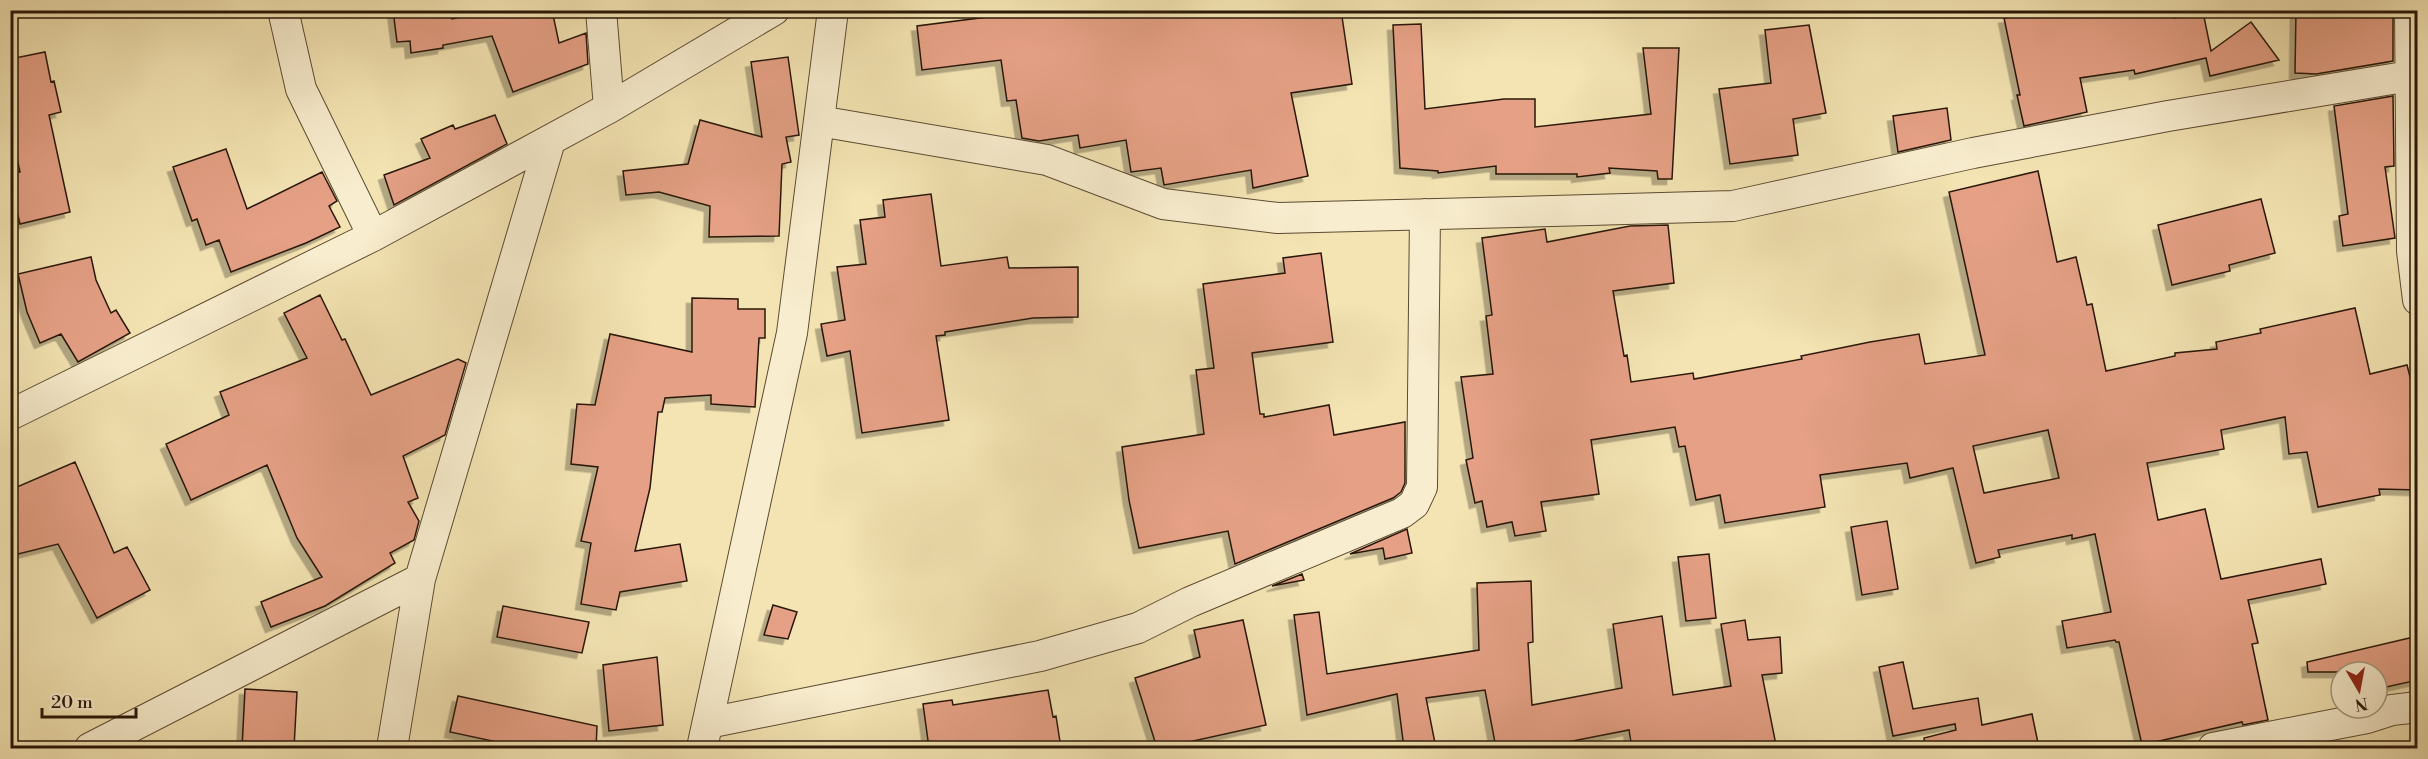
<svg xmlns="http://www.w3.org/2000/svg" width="2428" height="759" font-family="'Libre Bodoni',serif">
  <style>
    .building { fill: #e5a085; stroke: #291808; stroke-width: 1.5; fill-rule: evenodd; filter: url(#shadow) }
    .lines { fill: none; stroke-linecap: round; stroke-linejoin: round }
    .street-casing { stroke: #5c4b33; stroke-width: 32 }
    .street { stroke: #f8edce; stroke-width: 30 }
  </style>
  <defs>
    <filter id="shadow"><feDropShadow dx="-5.5" dy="5.5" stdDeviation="0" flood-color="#0004"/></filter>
  </defs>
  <rect width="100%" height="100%" fill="#f4e4b3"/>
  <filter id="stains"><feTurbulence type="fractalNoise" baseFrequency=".00333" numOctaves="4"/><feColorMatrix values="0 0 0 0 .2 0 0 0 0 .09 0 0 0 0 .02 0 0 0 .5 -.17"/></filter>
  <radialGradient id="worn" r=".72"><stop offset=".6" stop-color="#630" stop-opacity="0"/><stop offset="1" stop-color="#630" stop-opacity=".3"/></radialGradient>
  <path class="building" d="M393,10h57l2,9 32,-6 -1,-3h69l7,33 27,-10 2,31 -75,28 -21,-56 -49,9v3l-32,5 -1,-12 -13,1z
    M994,10h347l11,74 -61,9 17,83 -55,12 -2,-18 -87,15 -3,-17 -30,4 -5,-32 -46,8 -2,-13 -39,6 -17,-3 -6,-38 -9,1 -6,-41 -79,10 -5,-44 78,-10z
    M2092,10h81l1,8 29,-6 8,39 40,-29 28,38 -69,16 -4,-18 -71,16 -1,-4 -54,8 7,34 -63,14 -7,-31h3l-16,-77 59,-7 1,4z
    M2296,10h97v51l-77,13 -21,-1z
    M1421,24l4,85 79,-10h31v28l116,-13 -8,-66h36l-7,131h-14l-1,-8 -48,-3 1,5 -33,4v-3h-81v-8l-58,7v-2l-38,-3 -7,-143z
    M1809,25l17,88 -33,6 5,36 -68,9 -11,-75 52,-6 -6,-53z
    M45,52l6,30 3,-1 7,31 -12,3 21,97 -50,12 -10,-42v-8l10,-2 -10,-46v-67z
    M788,57l11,78 -13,2 5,25 -9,2 -3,72 -70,1 1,-31 -51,-14 -33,3 -3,-24 65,-7 12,-44 62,17 -11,-75z
    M2393,96l1,70 -9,1 10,71 -52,8 -4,-30 9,-2 -14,-108z
    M1947,108l4,32 -53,12 -5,-36z
    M495,115l12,29 -113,61 -10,-30 46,-17 -9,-19 32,-14 2,4z
    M226,149l21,60 75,-37 15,29 -8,5 11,21 -34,16 -75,29 -12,-32 -13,5 -9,-26 -5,2 -19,-54z
    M2038,171l19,91 19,-5 11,48 5,-1 14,67 69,-15v-3l42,-4 -1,-7 45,-9 -1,-4 95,-21 15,66 37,-9 11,43v82l-39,-1 1,6 -62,12 -11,-55 -18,2 -4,-37 -64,13 3,19 -77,14 11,57 47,-11 16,70 100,-20 5,25 -78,16 10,43 -6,1 16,76 -25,5 -1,-3 -100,23 -23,-103h-3l-1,-2 -48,8 -5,-27 49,-9 -16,-78 -23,5v-4l-74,15 2,7 -24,6 -23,-95 -43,10 -3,-15 -87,12 5,32 -100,16 -5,-28 -24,5 -11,-54 -6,1 -4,-20 -84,13 8,54 -58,8 5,29 -31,5 -3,-14 -25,5 -5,-26 -7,2 -9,-43 7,-2 -12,-81 32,-3 -7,-58 6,-1 -10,-77 63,-9 2,13 83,-16 38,-1 6,58 -61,8 11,65 3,-1 4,27 62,-9 1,6 108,-20 -1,-3 69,-14 49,-8 6,30 60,-9 -36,-163zM2048,430l11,48 -75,15 -11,-47z
    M931,194l10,72 66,-9 2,11 69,-1v50l-45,1 -88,14v3l-9,1 13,84 -87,13 -12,-82 -23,5 -6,-32 24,-4 -8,-53 29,-3 -6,-44 25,-3 -2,-17z
    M2261,199l14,54 -46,12 1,6 -58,14 -14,-60z
    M1321,253l12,89 -81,11 8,61h4v3l65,-12 5,30 71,-13v61l-4,9 -8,6 -158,66 -7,-33 -89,17 -10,-48 -7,-53 82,-13 -8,-64 18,-2 -11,-84 82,-11 -2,-15z
    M91,257l5,23 15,33 5,-3 14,23 -52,29 -17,-28 -21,9 -13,-31 -9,-38z
    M320,295l22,45 3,-1 26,56 87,-36 8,4 -21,72 -42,21 15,42 -10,4 11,19 -5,19 -24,13 5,10 -70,43 -54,21 -10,-25 61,-25 -25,-39 -30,-73 -76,35 -25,-56 63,-29 -9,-23 87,-34 -23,-45z
    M692,298l46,1v10h27v29h-6l-4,69 -44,-3v-9l-46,3 -3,14h-4l-8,76 -15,63 45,-7 7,37 -67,11 -4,18 -35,-6 10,-61 -10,-2 17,-74 -27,-3 6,-60 18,1 15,-71 82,18z
    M75,462l39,91 13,-6 23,43 -53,28 -39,-74 -48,12v-66z
    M1887,521l11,68 -36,6 -11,-68z
    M1407,529l5,24 -27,6 -2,-11 -33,6z
    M1709,554l7,64 -30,3 -8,-64z
    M1302,574l2,6 -32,6z
    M1531,581l2,61 -5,1 4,62 90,-17 -9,-64 49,-8 11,79 58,-9 -10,-62 24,-4 3,20 32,-3 2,36 -20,2 14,70 -19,3h-125l-3,-18 -82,16 1,2h-52l-11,-58 -59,8 10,50h-32l-7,-54 -90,21 -13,-100 25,-3 8,62 18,-3 134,-21 -2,-67z
    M773,605l24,7 -9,27 -24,-4z
    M503,606l86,16 -7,31 -85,-16z
    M1243,620l23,105 -82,18 2,5h-29l-22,-70 65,-21 -6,-27z
    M2418,636v44l-41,9v-17h-69l-1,-10z
    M657,657l6,68 -54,6 -6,-66z
    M1903,662l10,47 65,-11 4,27 50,-11 7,34h-114l-1,-10 32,-8 -1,-6 -62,12 -14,-69z
    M245,689l52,3 -3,56h-52z
    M1048,690l5,27 3,-1 5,32h-132l-6,-44 29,-4 1,5z
    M458,696l139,30 -1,22h-71l-75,-16z"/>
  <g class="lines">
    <defs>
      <path id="street" d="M283,10l18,79 72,147
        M601,10l8,98
        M2410,10l2,241 6,49
        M819,121l228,39 116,44 115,14 312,-8 143,-4 240,-53 195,-37 242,-40
        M10,415l363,-179 236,-128 165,-98
        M708,723l332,-67 98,-28 52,-26 212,-89 12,-9 8,-17 3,-273
        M90,748l330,-169
        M392,748l28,-169 130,-438
        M702,748l90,-415 41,-323
        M2213,748l154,-30 25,-8 26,-3"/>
    </defs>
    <use href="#street" class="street-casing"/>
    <use href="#street" class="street"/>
  </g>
  <rect width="2428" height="759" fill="none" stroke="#f4e4b3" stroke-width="36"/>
  <rect x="12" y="12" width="2404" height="735" fill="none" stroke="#291808" stroke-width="3"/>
  <rect x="18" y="18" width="2392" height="723" fill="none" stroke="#291808" stroke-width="1.5"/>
  <g transform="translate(2359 690) rotate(170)"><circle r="28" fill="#f8edce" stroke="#a5987f" stroke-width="1.5"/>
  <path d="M0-4.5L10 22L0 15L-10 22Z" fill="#8f2418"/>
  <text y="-9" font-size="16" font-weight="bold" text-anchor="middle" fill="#291808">N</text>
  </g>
  <path d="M42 708v9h94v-9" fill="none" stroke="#291808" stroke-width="3"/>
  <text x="51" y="708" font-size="18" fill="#291808" stroke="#f8edce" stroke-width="4.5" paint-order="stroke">20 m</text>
  <rect width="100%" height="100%" filter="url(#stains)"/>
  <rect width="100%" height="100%" fill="url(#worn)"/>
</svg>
